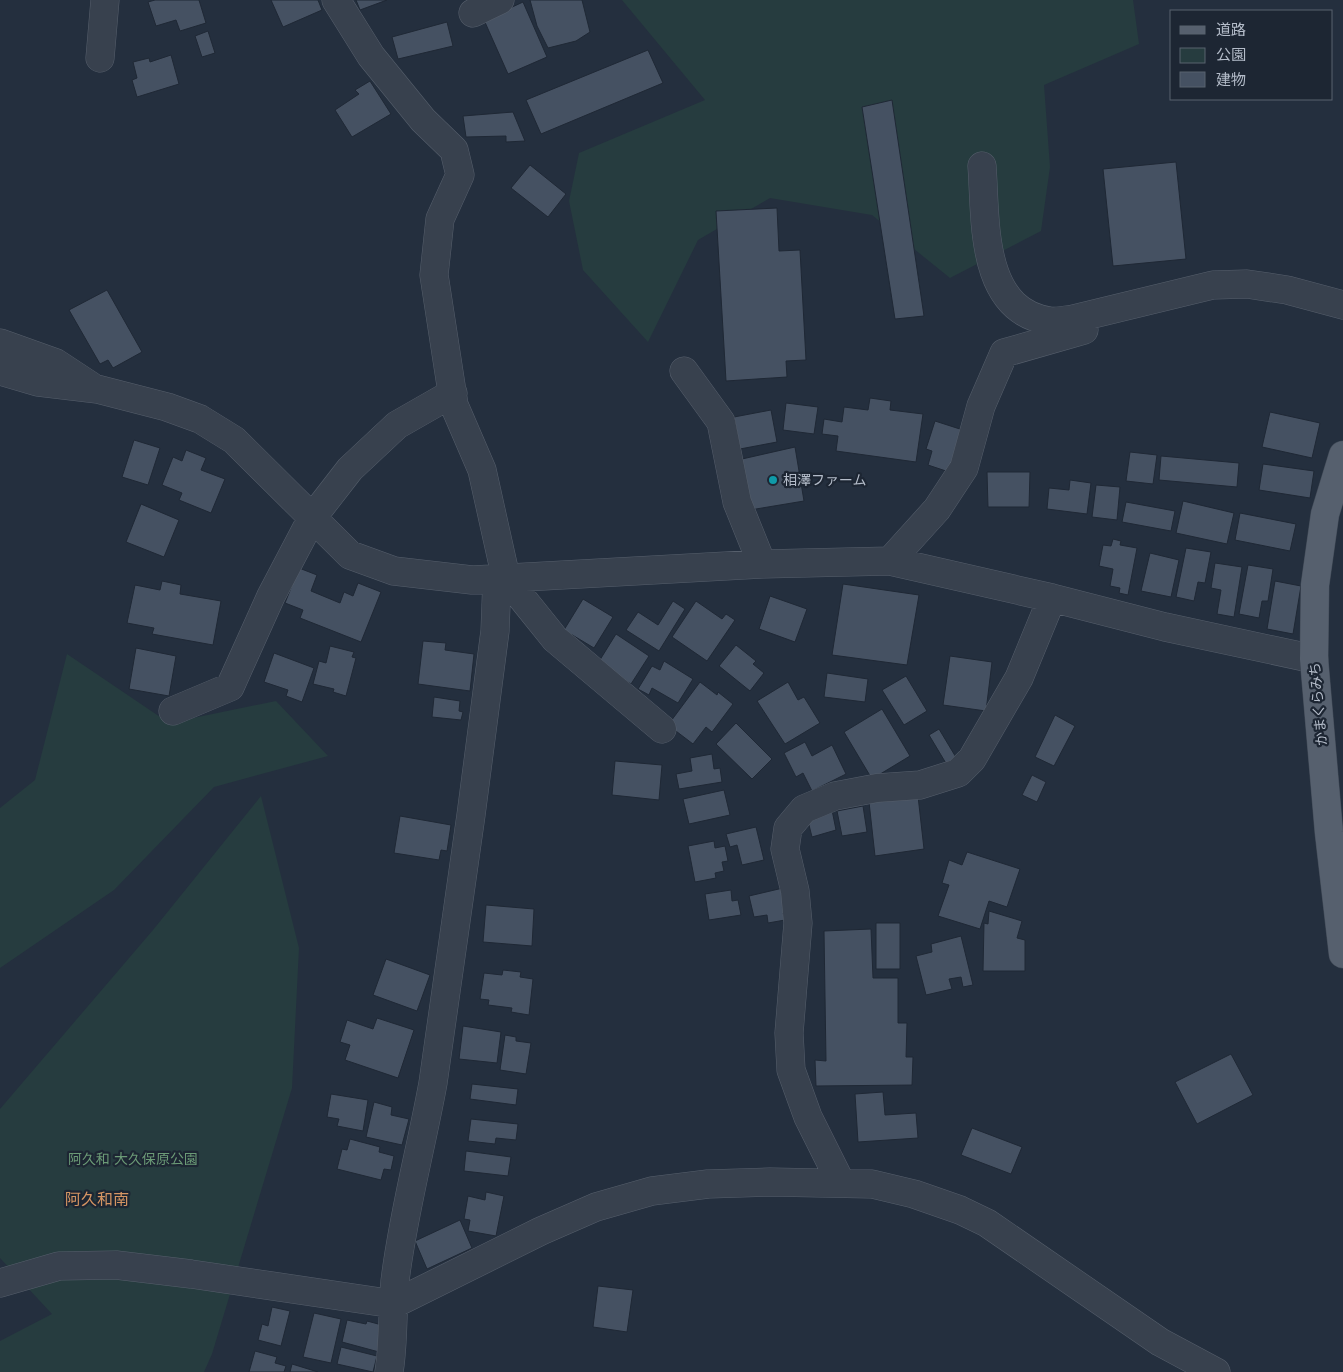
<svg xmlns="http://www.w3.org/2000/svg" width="1343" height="1372" font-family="Quicksand,'Noto Sans JP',sans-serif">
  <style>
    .green { fill: #263c3f }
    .building { fill: #455162; stroke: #1f2835 }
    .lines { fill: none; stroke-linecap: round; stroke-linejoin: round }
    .minor-casing { stroke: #565f6c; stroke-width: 29 }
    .major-casing { stroke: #414a57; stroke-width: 29 }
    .minor { stroke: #38414e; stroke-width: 28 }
    .major { stroke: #56606e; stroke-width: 28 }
    .culture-dot { fill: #0f9aa8; stroke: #1d2633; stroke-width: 2 }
    .labels { text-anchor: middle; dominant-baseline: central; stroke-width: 4.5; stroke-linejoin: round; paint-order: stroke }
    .poi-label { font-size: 14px; fill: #b4bcc9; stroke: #1d2633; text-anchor: start }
    .street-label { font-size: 14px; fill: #b4bcc9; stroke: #1d2633 }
    .park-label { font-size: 14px; fill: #6b9a76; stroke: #1d2633 }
    .quarter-label { font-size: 16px; fill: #d59563; stroke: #1d2633 }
  </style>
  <rect width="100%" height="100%" fill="#242f3e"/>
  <path class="green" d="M622,0h511l6,44 -95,41 6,82 -9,64 -91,47 -78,-63 -102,-17 -72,42 -50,102 -65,-72 -14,-69 10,-48 126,-53z
    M67,654l102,69 107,-22 52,55 -114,31 -100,103 -114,78v-160l35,-28z
    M261,796l38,152 -7,140 -80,266 -8,18h-204v-31l52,-27 -52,-56v-149l153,-179z"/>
  <path class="building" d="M155,0h44l7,23 -26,8 -4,-11 -20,6 -8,-24z
    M271,0h47l4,10 -39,17z
    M356,0h31l-27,10z
    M530,0h52l8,32 -14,9 -28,7 -11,-22z
    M523,2l24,55 -39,17 -24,-54z
    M447,22l6,24 -55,13 -6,-22z
    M208,31l7,22 -13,4 -7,-21z
    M648,50l15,33 -122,51 -15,-34z
    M171,55l8,29 -42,13 -5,-17 5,-2 -4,-16 16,-4 1,4z
    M370,81l21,33 -39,23 -17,-27 24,-16 -4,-4z
    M892,100l32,216 -29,3 -33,-212z
    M513,112l12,29 -19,1v-6l-40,1 -3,-21z
    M1176,162l10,97 -73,7 -10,-97z
    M530,165l36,29 -18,23 -37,-29z
    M777,208l2,43 21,-1 6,110 -20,1 1,16 -61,4 -10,-170z
    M107,290l35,62 -29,16 -5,-8 -8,4 -31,-54z
    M870,398l21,3 -1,9 33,4 -7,48 -80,-11 2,-15 -16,-2 2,-15 18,3 2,-15 24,3z
    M786,403l32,4 -4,27 -31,-4z
    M771,410l6,32 -37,7 -6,-32z
    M1270,412l50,11 -8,35 -50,-11z
    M935,421l28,9 -14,42 -21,-7 4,-14 -6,-2z
    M134,440l26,8 -12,37 -26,-8z
    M795,447l9,54 -54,9 -8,-51z
    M186,450l20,8 -5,12 24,9 -14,34 -32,-13 3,-7 -20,-8 11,-28 9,4z
    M1130,452l27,3 -4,29 -27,-3z
    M1161,456l78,7 -2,24 -78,-7z
    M1263,464l51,7 -4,27 -51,-8z
    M987,472h43l-1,35h-41z
    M1070,480l21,3 -4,31 -40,-5 2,-21 20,2z
    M1096,485l24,2 -3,33 -25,-3z
    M1183,501l51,12 -7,31 -51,-11z
    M1126,502l49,9 -4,20 -49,-9z
    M141,504l38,16 -15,37 -38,-15z
    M1240,513l56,11 -6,27 -55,-11z
    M1113,539l8,2 -1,4 17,3 -9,47 -9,-2 1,-5 -10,-2 3,-17 -14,-3 4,-21 8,1z
    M1186,548l25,4 -6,31 -7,-1 -4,19 -18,-4z
    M1150,553l29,7 -8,37 -30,-6z
    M1215,563l27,4 -8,50 -17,-3 4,-24 -10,-2z
    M1248,565l25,4 -5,32h-6l-3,17 -20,-4z
    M299,568l18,7 -6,16 29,12 4,-11 9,4 5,-13 23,9 -20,50 -61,-24 3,-8 -18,-7z
    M162,581l19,4 -1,9 41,7 -8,44 -61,-11 2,-6 -27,-5 8,-38 25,5z
    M1275,581l26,5 -8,48 -26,-5z
    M843,584l76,11 -12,70 -75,-10z
    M770,596l37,13 -12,33 -36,-13z
    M583,599l30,18 -19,31 -30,-18z
    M673,601l12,8 -26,42 -33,-21 12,-18 20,13z
    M696,601l26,18 4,-5 9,6 -28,41 -35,-24z
    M616,634l33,22 -18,28 -33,-21z
    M423,641l23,2 -1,7 29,4 -4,37 -52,-7z
    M736,645l20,16 -3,3 11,9 -14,18 -31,-25z
    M330,646l24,6 -2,5 4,1 -10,38 -13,-4 1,-3 -21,-5 6,-23 7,2z
    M136,648l40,8 -7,40 -40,-7z
    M274,653l40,15 -12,34 -16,-6 2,-6 -24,-8z
    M950,656l42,6 -6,49 -43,-6z
    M664,661l29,18 -15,24 -26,-15 -3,7 -11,-6 14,-23 8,4z
    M827,673l41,6 -3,23 -41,-5z
    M906,676l21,35 -23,14 -22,-35z
    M700,682l17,13 1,-3 15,12 -21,28 -6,-5 -13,17 -25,-19z
    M788,682l10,18 6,-3 16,26 -35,21 -28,-43z
    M434,697l26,4 -1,10 4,1 -2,8 -29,-3z
    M882,709l28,47 -38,23 -28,-47z
    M1055,715l20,11 -21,40 -19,-9z
    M736,723l36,36 -20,20 -36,-35z
    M939,729l21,35 -10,6 -21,-35z
    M805,742l7,14 20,-11 14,29 -34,17 -9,-18 -7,4 -12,-24z
    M712,754l2,15 6,-1 2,14 -43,7 -3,-15 16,-3 -2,-13z
    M615,761l47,4 -3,35 -47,-5z
    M1032,775l14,7 -9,20 -15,-7z
    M724,790l6,25 -41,9 -6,-25z
    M918,796l6,53 -49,7 -6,-54z
    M863,806l4,26 -25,4 -5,-25z
    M832,810l4,20 -24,7 -5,-20z
    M400,816l51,9 -4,26 -6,-1 -2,10 -45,-7z
    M756,827l8,33 -22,5 -5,-20 -7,2 -4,-13z
    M714,841l1,7 10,-2 3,15 -6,1 2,9 -9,2 1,5 -21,4 -7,-36z
    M967,852l53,17 -13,38 -18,-6 -9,28 -42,-13 11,-31 -7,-2 7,-23 13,5z
    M783,888l5,24 -5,1 2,7 -17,3 -1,-8 -13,2 -5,-21z
    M731,890l1,11 6,-1 3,15 -32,5 -4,-26z
    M486,905l48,4 -2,37 -49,-4z
    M989,911l33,10 -5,17 8,2v31h-42l1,-48 4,1z
    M876,923h24v46h-24z
    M871,929l2,49h25v45h9l-1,34h7l-1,28 -96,1 -1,-26 11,1 -2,-130z
    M961,936l12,49 -10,2 -2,-10 -12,2 3,10 -26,6 -10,-39 16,-4 -1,-8z
    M386,959l44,16 -13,36 -44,-16z
    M503,970l18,2 -1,5 13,2 -4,36 -18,-3 1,-4 -24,-3 1,-5 -9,-1 4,-26 18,2z
    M377,1018l37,12 -16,48 -53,-18 5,-15 -10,-3 7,-22 26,9z
    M463,1026l38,6 -4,31 -38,-4z
    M505,1035l11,2v4l15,2 -5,31 -26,-4z
    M1231,1054l22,41 -56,29 -22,-42z
    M472,1084l46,5 -2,16 -46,-6z
    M883,1092l2,23 31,-2 2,25 -60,4 -3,-48z
    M331,1094l37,6 -5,31 -26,-5 2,-7 -12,-2z
    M374,1102l18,5 -1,8 18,4 -7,26 -36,-8z
    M471,1119l47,5 -2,16 -20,-2 -1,6 -27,-3z
    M972,1128l50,19 -11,27 -50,-19z
    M350,1139l30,8 -1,5 15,4 -3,14 -7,-1 -3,11 -44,-11 5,-20 5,1z
    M466,1151l45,6 -3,19 -44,-5z
    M486,1192l18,4 -8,40 -28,-5 2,-11 -6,-1 4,-23 17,4z
    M460,1220l12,28 -45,21 -12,-28z
    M598,1286l35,4 -6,42 -34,-5z
    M272,1307l18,4 -9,35 -23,-6 4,-16 6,2z
    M314,1313l27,6 -10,44 -28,-6z
    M347,1320l19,4 1,-3 15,4 -3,27 -37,-10z
    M341,1347l36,9 -4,16 -36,-8z
    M255,1351l22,6 -2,6 11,3 -2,6h-35z
    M292,1364l26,8h-28z"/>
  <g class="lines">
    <defs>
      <path id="minor" d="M336,0l35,56 52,64 31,30 6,25 -20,44 -6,56 20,130 28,65 24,108 49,61 107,90
        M473,13l27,-13
        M100,58l5,-58
        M982,166c4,53 -3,145 68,155 7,1 16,-1 23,-2l140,-34 34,-1 40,6 56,15
        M0,343l56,20 35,23
        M0,371l38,11 59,7 70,18 33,12 34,21 116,115 44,16 78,9 290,-16 128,-3 162,37 113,29 149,32
        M684,371l37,51 16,80 25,62
        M890,561l47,-52 27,-41 17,-62 23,-53 80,-23
        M173,711l57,-24 41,-91 41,-78 38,-49 47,-44 56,-32
        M841,1183l-33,-66 -17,-47 -2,-37 9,-110 -3,-32 -10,-42 3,-21 16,-19 31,-13 42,-8 43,-3 38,-12 14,-14 47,-81 33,-80
        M0,1283l59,-17 57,-1 75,9 203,30 147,-73 55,-24 56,-16 56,-7 62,-2 102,2 42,10 46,16 27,13 173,119 56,30
        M389,1372c5,-30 3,-61 6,-91 8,-67 26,-132 38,-198l38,-268 24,-184 2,-53"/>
      <path id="major" d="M1343,455l-18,59 -10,71 -1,74 15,174 14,121"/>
    </defs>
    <use href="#minor" class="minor-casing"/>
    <use href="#major" class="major-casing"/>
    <use href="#minor" class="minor"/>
    <use href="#major" class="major"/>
  </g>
  <circle class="culture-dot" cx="773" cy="480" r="5"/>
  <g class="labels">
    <g class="poi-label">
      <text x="783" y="480">相澤ファーム</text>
    </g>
    <g class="street-label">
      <text transform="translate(1318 704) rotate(-95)">かまくらみち</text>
    </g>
    <g class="park-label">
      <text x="133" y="1159">阿久和 大久保原公園</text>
    </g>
    <g class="quarter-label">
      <text x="97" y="1199">阿久和南</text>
    </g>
  </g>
  <rect x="1170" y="10" width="162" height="90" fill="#1d2633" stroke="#59626f"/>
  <rect x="1180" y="26" width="25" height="8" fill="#56606e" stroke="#59626f"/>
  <text x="1216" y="35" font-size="15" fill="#b4bcc9">道路</text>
  <rect x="1180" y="48" width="25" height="15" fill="#263c3f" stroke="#59626f"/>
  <text x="1216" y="60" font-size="15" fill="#b4bcc9">公園</text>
  <rect x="1180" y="72" width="25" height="15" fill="#455162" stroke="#59626f"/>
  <text x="1216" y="85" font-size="15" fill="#b4bcc9">建物</text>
</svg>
